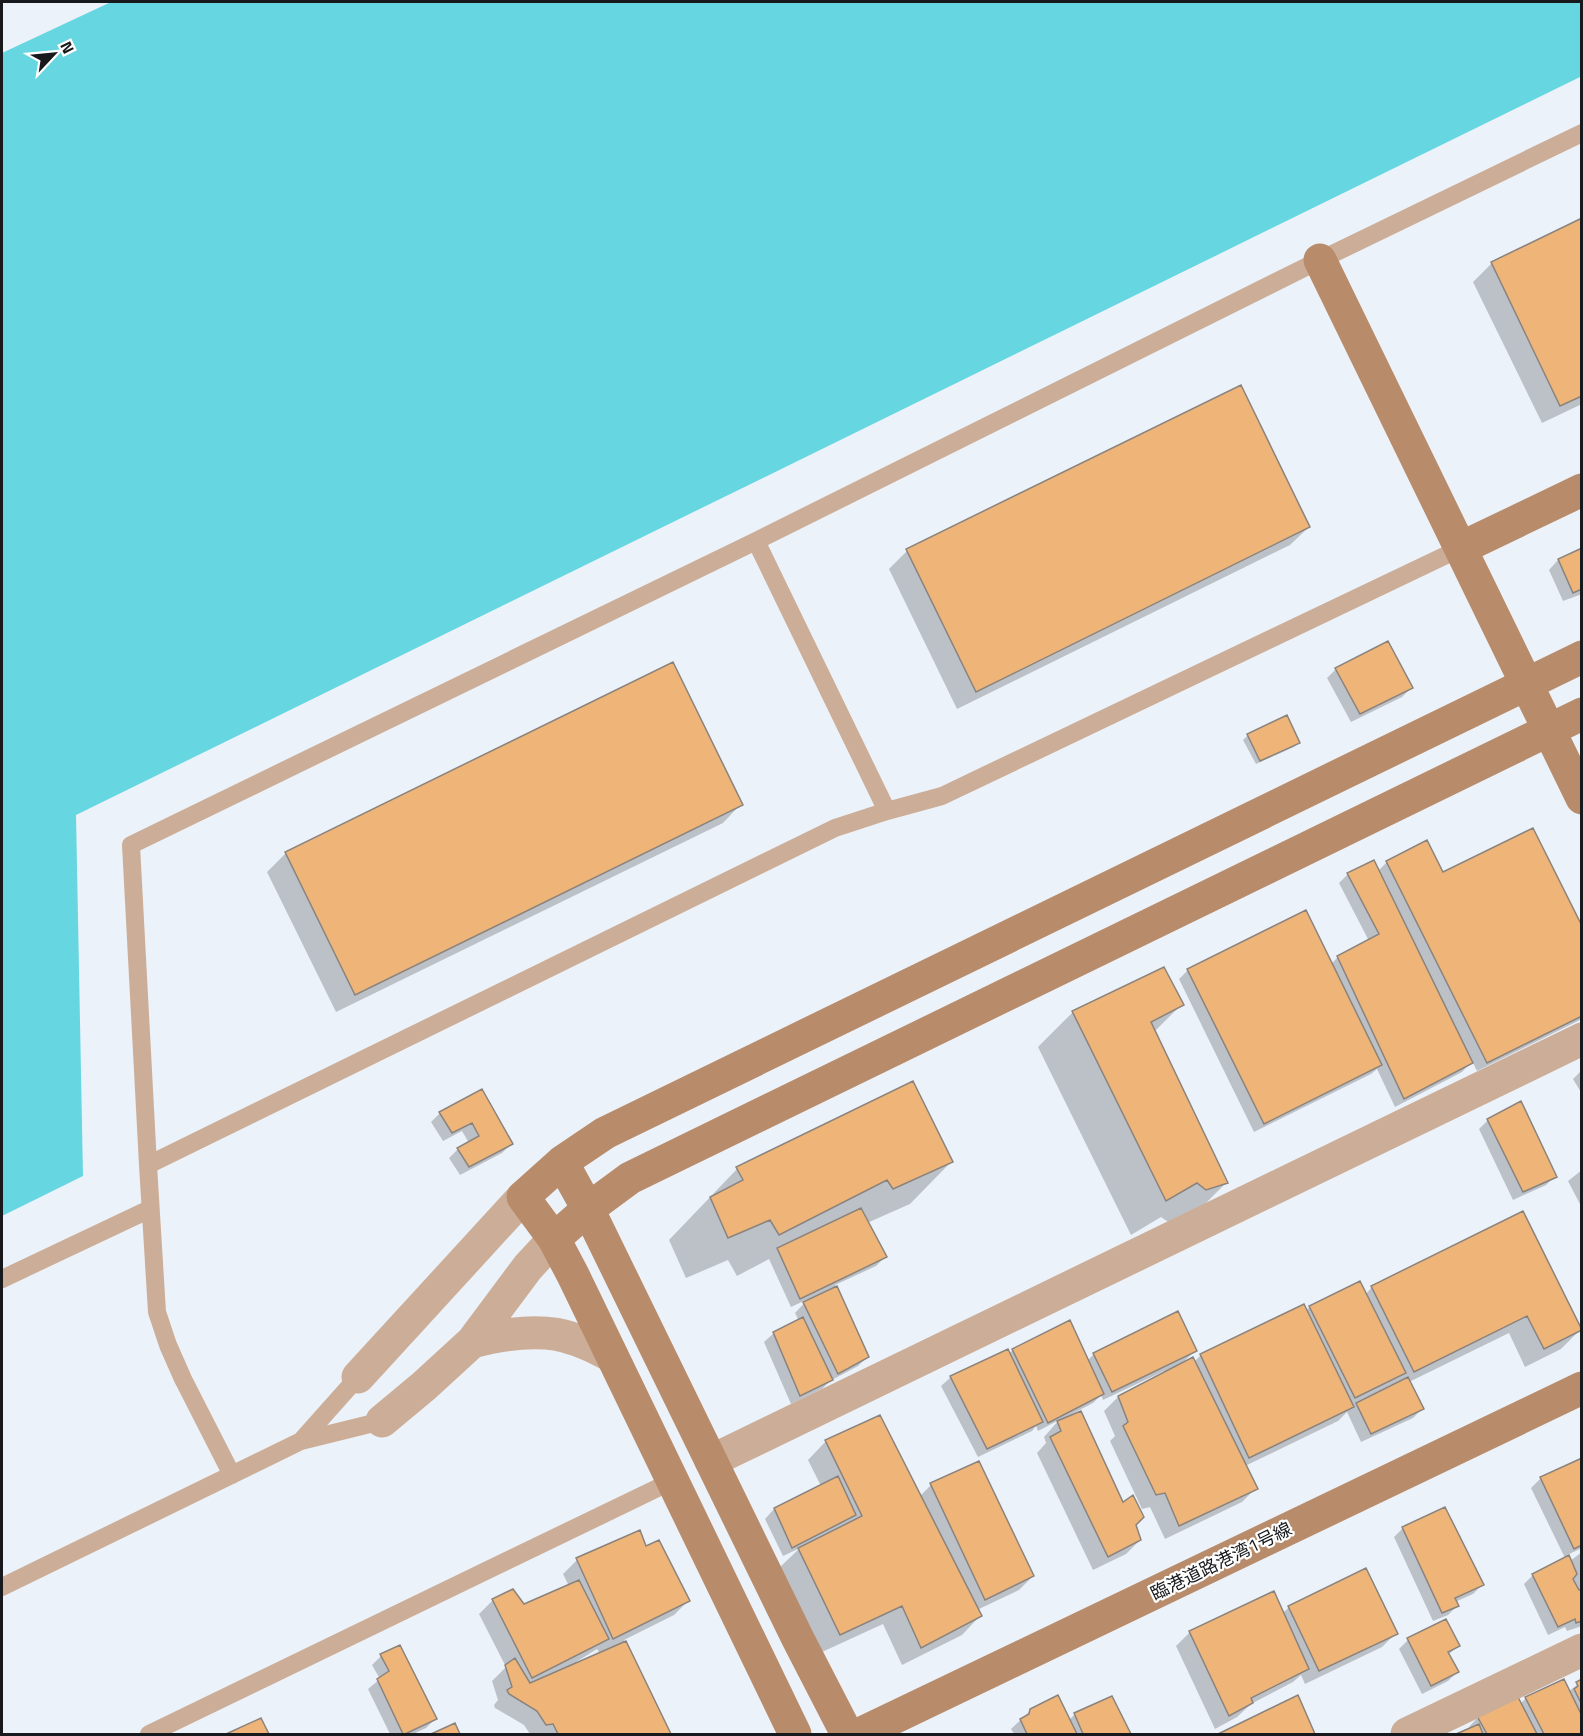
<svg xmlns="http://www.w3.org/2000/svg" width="1583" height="1736" font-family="'Titillium Web','Noto Sans JP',sans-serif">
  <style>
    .water { fill: #66d6e1 }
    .shadow { fill: #0003; fill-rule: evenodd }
    .building { fill: #efb478; stroke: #8a837d; stroke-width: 1.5 }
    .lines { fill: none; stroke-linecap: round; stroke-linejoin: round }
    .lane { stroke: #ccae98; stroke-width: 18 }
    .street { stroke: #ccae98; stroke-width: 33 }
    .secondary { stroke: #b88c6b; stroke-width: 33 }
    .labels { text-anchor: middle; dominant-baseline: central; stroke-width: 4.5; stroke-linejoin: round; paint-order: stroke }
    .street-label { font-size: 18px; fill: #18191c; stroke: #fff }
  </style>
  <rect width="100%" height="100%" fill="#ecf2fa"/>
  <path class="water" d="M111,2h1470l1,74 -1506,739 7,361 -81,40v-1163z"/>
  <path class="shadow" d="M1582,220v184l-40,19 -69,-141 19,-19z
    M1309,527l-19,18 -333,164 -68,-140 18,-18z
    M1582,550v44l-19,7 -14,-31 9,-10z
    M1336,669l75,19 -9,9 -51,25 -24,-44z
    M1286,717l12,26 -4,4 -38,17 -13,-24 5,-5z
    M741,804l-18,19 -387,189 -69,-140 19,-19z
    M1387,862l195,67v90l-105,52 -5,-10 -10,11 -67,35 -18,-38 -6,5 -117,58 -75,-153 9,-9 143,-6 7,-7 31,-16 -30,-58 9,-9 30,-3z
    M1182,1004l-28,28 72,151 -34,34 -21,7 -10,-7 -30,18 -93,-188 35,-35z
    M1582,1070v24l-9,-15z
    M482,1091l29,53 -9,9 -42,22 -11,-17 9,-9 11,-6 -7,-12 -19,10 -12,-19 9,-9z
    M1488,1120l67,56 -9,9 -33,15 -34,-71z
    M951,1162l-41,42 -43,19 18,34 -9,9 -41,19 32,72 -9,9 -28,15 -8,8 -31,15 -27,-62 10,-9 25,-12 -4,-8 13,-14 -17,8 -22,-48 -32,17 -9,-16 -42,18 -17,-38 68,-71z
    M1582,1170v38l-14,-27z
    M1522,1213l58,117 -19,19 -36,18 -16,-34 -100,49 13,27 -9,9 -52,24 -14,-30 -9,9 -93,45 11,22 -14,14 -77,37 -15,-32 -8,2 -32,-68 5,-5 -11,-25 14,-14 47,-24 -1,-2 -61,29 -2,-5 -8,8 -27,14 57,87 11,21 6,15 -14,14 -33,16 -56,-117 9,-10 -2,-6 15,-17 -21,11 -2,-5 -4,5 -54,26 -37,-71 10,-9 56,-26 2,3 4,-4 74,11 7,-7 101,-3 -13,12 12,-1 7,-7 102,-49 2,5 5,-4 55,-12 7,-8z
    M826,1441l94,55 11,-11 102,91 -14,14 -42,20 3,6 -18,19 -60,30 -19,-41 -61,28 -42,-85 20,-19 -17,8 -18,-37 9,-10 47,-23 -13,-26z
    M1582,1460v88l-15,7 3,6 12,-9v74l-15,5 -2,-4 -17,8 -24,-51 9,-9 32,-17 -34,-70 10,-10z
    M1403,1528l79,57 -9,9 -18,8 2,4 -9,9 -15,6 -39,-84z
    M639,1532l6,16 43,53 -14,14 -50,25 46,94h-140l-6,-9 -29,-17 -1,-3 4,-5 -6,-19 14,-14 -27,-53 14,-14 30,6 46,-20 -6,-12 14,-14zM597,1649l3,5 -23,10 -1,-2z
    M1289,1607l107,26 -14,14 -77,37 -4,-9 -8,7 -42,22 -14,13 -22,12 -39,-83 14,-14 93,-19z
    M1408,1640l50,6 -10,9 9,17 -9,9 -26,13 -23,-45z
    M381,1656l54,63 -9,9 -13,6h-23l-22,-45 12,-10 -8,-14z
    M1582,1681v53h-123l12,-4 -2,-3 9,-10 42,-13 6,-6 42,-6z
    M1297,1697l17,37h-93z
    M1111,1698l18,36h-115l-3,-5 20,-19 37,11 7,-7z
    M261,1720l7,14h-38z"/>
  <path class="building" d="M1582,218v178l-22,10 -69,-144z
    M1241,385l69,142 -334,165 -70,-143z
    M1582,548v41l-9,4 -15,-34z
    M1388,641l25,47 -53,26 -25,-46z
    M673,662l70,143 -388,190 -70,-143z
    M1287,715l13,28 -40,18 -13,-27z
    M1533,828l49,98v90l-95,47 -101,-202 41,-21 16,32z
    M1374,860l99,203 -69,36 -67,-143 42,-22 -32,-61z
    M1306,910l76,155 -118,59 -77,-155z
    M1164,967l20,38 -33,17 77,161 -22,7 -9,-7 -31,18 -94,-190z
    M913,1081l40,81 -60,27 -6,-9 -108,55 -9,-15 -42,18 -18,-41 33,-17 -7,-13z
    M482,1089l31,55 -44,23 -12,-19 22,-12 -7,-13 -20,10 -13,-21z
    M1521,1101l36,76 -34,15 -36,-73z
    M861,1208l26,49 -87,42 -23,-51z
    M1523,1211l59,119 -38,19 -17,-33 -113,56 -43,-86z
    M1360,1281l46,92 -51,25 -46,-92z
    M837,1286l32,71 -31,17 -35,-72z
    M1304,1304l50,103 -105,51 -49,-104z
    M1178,1311l19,40 -85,41 -19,-39z
    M803,1317l30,63 -33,16 -27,-64z
    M1070,1320l34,74 -56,29 -36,-74z
    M1008,1349l35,73 -56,27 -37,-73z
    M1193,1357l65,132 -79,37 -14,-33 -9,2 -33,-69 5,-4 -10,-26z
    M1408,1377l16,32 -53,25 -15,-31z
    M1081,1411l42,91 10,-7 11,22 -8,8 5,15 -33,17 -58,-120 11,-6 -4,-10z
    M880,1415l102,201 -61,32 -19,-42 -62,29 -42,-87 64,-32 -37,-76z
    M1582,1458v87l-8,4 -34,-72z
    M979,1461l55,115 -49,24 -55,-117z
    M838,1476l18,39 -64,33 -18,-40z
    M1445,1507l39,78 -29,13 4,8 -17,7 -40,-86z
    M640,1530l6,16 13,-6 31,61 -77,38 -37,-81z
    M1569,1555l8,19 -4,5 6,11h3v31l-6,2 -1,-4 -17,8 -26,-53z
    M1366,1568l32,66 -79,37 -31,-65z
    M579,1580l30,59 -77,39 -40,-79 21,-10 11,15z
    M1274,1591l35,78 -58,29 2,5 -24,13 -40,-85z
    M1446,1619l14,27 -12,6 11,20 -28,14 -24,-48z
    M626,1641l45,93h-113l-5,-10 -7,1 -9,-14 -28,-17 -2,-4 5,-3 -7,-22 10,-7 15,25z
    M400,1645l37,74 -32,15h-2l-26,-55 12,-8 -9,-17z
    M1564,1679l18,37v18h-38l-19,-37z
    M1582,1679v26l-8,-16 4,-3 -2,-4z
    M1058,1695l19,39h-50l-7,-15 9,-5 1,-5z
    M1298,1695l17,39h-97z
    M1112,1696l19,38h-48l-9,-21z
    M1518,1697l19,37h-50l-10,-18z
    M261,1718l8,16h-43z
    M455,1723l5,11h-29z
    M1479,1724l4,10h-27z"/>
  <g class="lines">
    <path class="lane" d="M756,541l131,270
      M148,1165l-17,-320 625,-304 564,-281 262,-127
      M2,1279l148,-70
      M301,1441l57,-64
      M232,1475l-49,-96 -15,-34 -11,-33 -9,-147 687,-337 52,-17 55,-15 519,-248
      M2,1587l299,-146 81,-20
      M149,1734l523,-253"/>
    <path class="street" d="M472,1342c31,-8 71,-15 102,-3 13,4 26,11 38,17
      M358,1377l165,-180
      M382,1421l42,-35 48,-44 56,-75 26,-28
      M711,1461l871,-422
      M1407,1734l175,-84"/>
    <path class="secondary" d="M1320,260l262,538
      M1461,548l121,-58
      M562,1162l26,47 210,430 49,95
      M554,1239l34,-30 42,-31 952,-464
      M795,1734l-222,-459 -19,-36 -31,-42 39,-35 43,-29 977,-476
      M860,1734l722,-346"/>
  </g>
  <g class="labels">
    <g class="street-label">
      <text transform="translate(1221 1561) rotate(-26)">臨港道路港湾1号線</text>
    </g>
  </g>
  <rect width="1583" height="1736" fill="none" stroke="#18191c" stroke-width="6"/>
  <g transform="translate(54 54) rotate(64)" stroke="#ffffff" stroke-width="4.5" paint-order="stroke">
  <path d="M0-4.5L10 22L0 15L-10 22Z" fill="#18191c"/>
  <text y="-9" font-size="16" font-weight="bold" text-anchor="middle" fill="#18191c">N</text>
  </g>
</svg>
